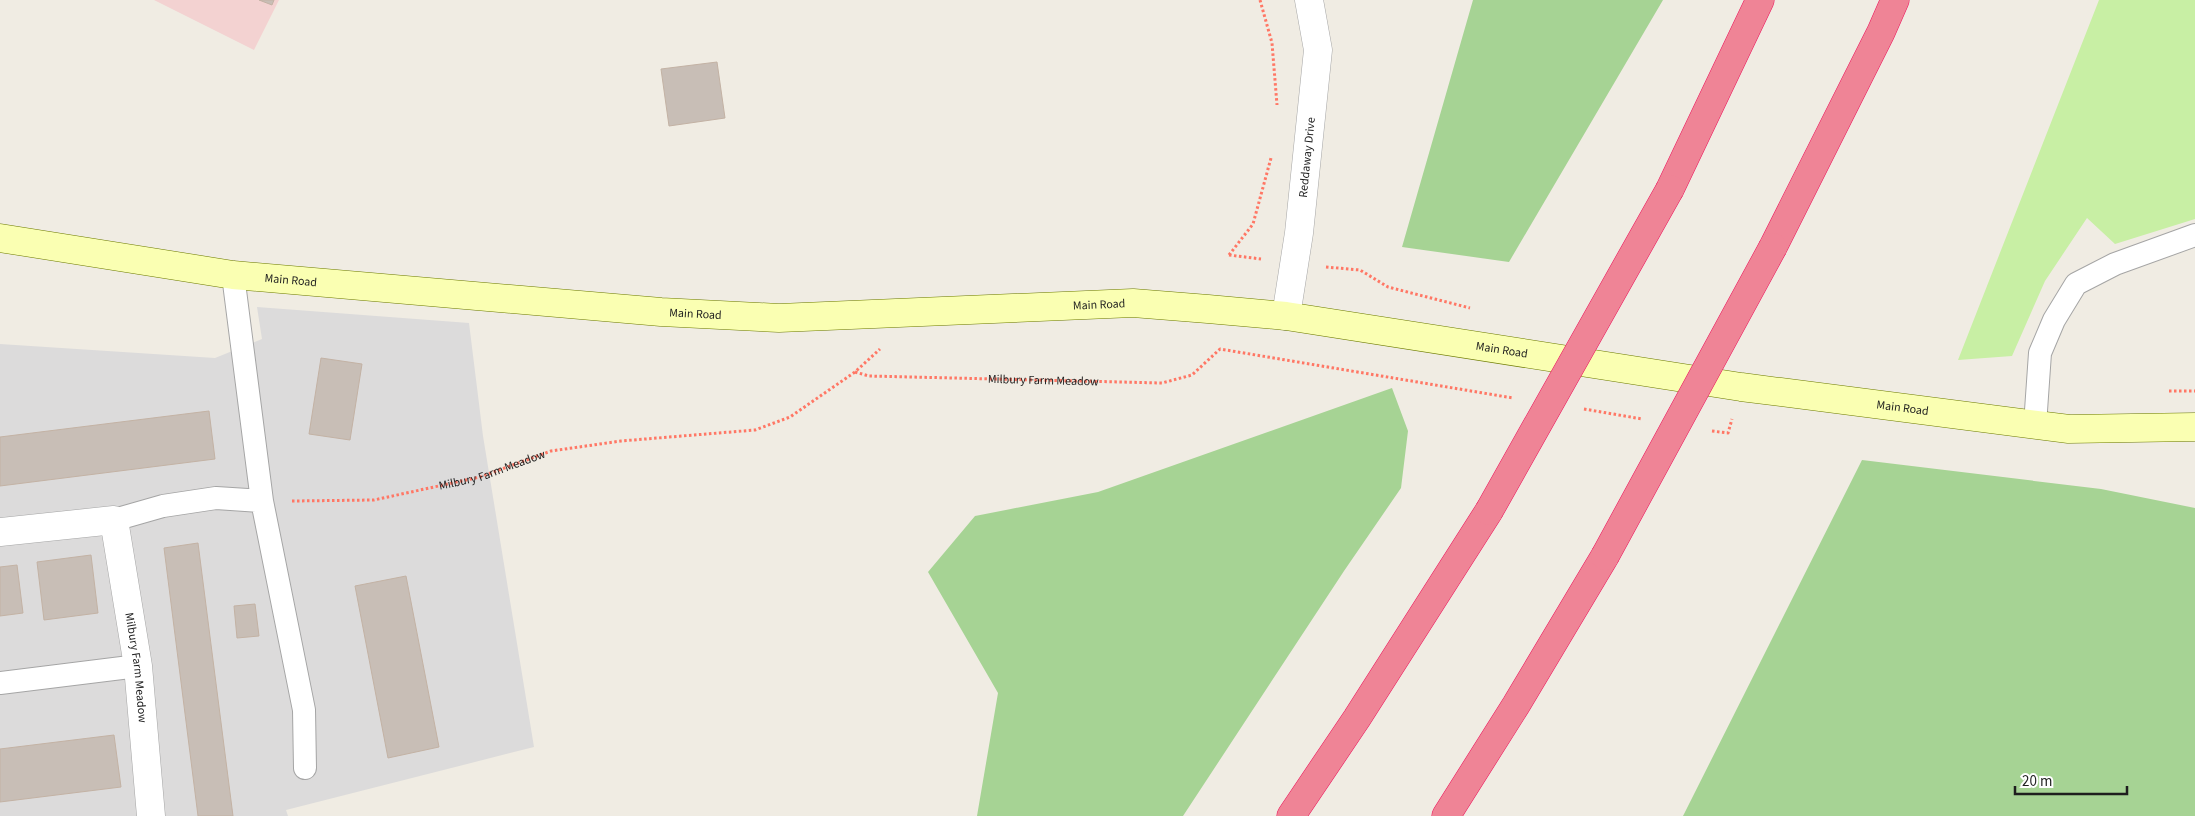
<svg xmlns="http://www.w3.org/2000/svg" width="2195" height="816" font-family="'Source Sans 3',sans-serif">
  <style>
    .residential { fill: #dcdbdb }
    .commercial { fill: #f3d2d1 }
    .grass { fill: #c8efa4 }
    .forest { fill: #a6d394 }
    .building { fill: #c8beb6; stroke: #c3b2a4 }
    .lines { fill: none; stroke-linecap: round; stroke-linejoin: round }
    .lane-casing { stroke: #a5a5a5; stroke-width: 24 }
    .street-casing { stroke: #a5a5a5; stroke-width: 29 }
    .secondary-casing { stroke: #6c7a00; stroke-width: 29 }
    .highway-casing { stroke: #eb135b; stroke-width: 29 }
    .path { stroke: #ff7765; stroke-width: 3; stroke-dasharray: 2.5 2.5; stroke-linecap: butt }
    .lane { stroke: #fff; stroke-width: 22 }
    .street { stroke: #fff; stroke-width: 28 }
    .secondary { stroke: #faffb2; stroke-width: 28 }
    .highway { stroke: #ef8496; stroke-width: 28 }
    .highway-bridge-casing { stroke: #eb135b; stroke-width: 29; stroke-linecap: butt }
    .highway-bridge { stroke: #ef8496; stroke-width: 28 }
    .labels { text-anchor: middle; dominant-baseline: central; stroke-width: 4; stroke-linejoin: round; paint-order: stroke }
    .street-label { font-size: 12px; fill: #1e1e1e; stroke: #fff }
  </style>
  <rect width="100%" height="100%" fill="#f0ece3"/>
  <path class="residential" d="M257,307l212,16 14,113 51,311 -248,63 2,6h-288v-472l215,14 47,-19z"/>
  <path class="commercial" d="M154,0h125l-25,50z"/>
  <path class="grass" d="M2099,0h96v219l-80,25 -28,-26 -42,63 -33,75 -54,4z"/>
  <path class="forest" d="M1473,0h190l-154,262 -107,-15z
    M1392,388l16,43 -7,57 -57,83 -161,245h-206l21,-123 -70,-121 47,-56 123,-24z
    M1862,460l239,29 94,19v308h-512z"/>
  <path class="building" d="M259,0h15l-2,5z
    M717,62l8,56 -56,8 -8,-57z
    M321,358l41,6 -12,76 -41,-6z
    M209,411l6,48 -215,27v-49z
    M198,543l35,273h-35l-34,-268z
    M91,555l7,58 -54,7 -7,-58z
    M17,565l6,48 -23,3v-49z
    M406,576l33,171 -51,11 -33,-172z
    M255,604l4,32 -22,2 -3,-32z
    M114,735l7,52 -121,15v-53z"/>
  <g class="lines">
    <defs>
      <path id="lane" d="M233,275l29,226 42,209 1,58
        M2035,425l5,-72 14,-33 22,-36 39,-20 80,-29
        M114,520l49,-14 53,-8 46,3
        M0,683l138,-17"/>
      <g id="street">
        <path id="s3" d="M1286,316l13,-83 19,-183 -9,-50"/>
        <path id="s4" d="M0,532l114,-12 24,146 13,150"/>
      </g>
      <g id="secondary">
        <path id="s5" d="M0,238l233,37 428,37 118,6 354,-15 75,6 78,7 455,71 328,42 126,-2"/>
      </g>
      <path id="highway" d="M1670,189l90,-189
        M1773,247l108,-215 14,-32
        M1291,816l66,-98 132,-207
        M1446,816l70,-111 89,-149"/>
    </defs>
    <use href="#lane" class="lane-casing"/>
    <use href="#street" class="street-casing"/>
    <use href="#secondary" class="secondary-casing"/>
    <use href="#highway" class="highway-casing"/>
    <g class="path">
      <path d="M1260,0l12,43 5,62"/>
      <path d="M1229,255l32,4"/>
      <path d="M1229,255l24,-31 18,-66"/>
      <path d="M1326,267l34,3 28,17 82,21"/>
      <path id="s1" d="M855,372l14,4 293,7 30,-8 28,-26 293,49"/>
      <path d="M2169,391h26"/>
      <path d="M1584,409l58,10"/>
      <path d="M1712,431l16,2 4,-14"/>
      <path id="s2" d="M292,501l82,-1 106,-23 71,-26 70,-10 134,-11 35,-13 65,-45 25,-23"/>
    </g>
    <use href="#lane" class="lane"/>
    <use href="#street" class="street"/>
    <use href="#secondary" class="secondary"/>
    <use href="#highway" class="highway"/>
    <defs>
      <path id="highway-bridge" d="M1489,511l181,-322
        M1605,556l168,-309"/>
    </defs>
    <use href="#highway-bridge" class="highway-bridge-casing"/>
    <use href="#highway-bridge" class="highway-bridge"/>
  </g>
  <g class="labels">
    <g class="street-label">
      <text stroke="none"><textPath href="#s3" startOffset="160">Reddaway Drive</textPath></text>
      <text stroke="none"><textPath href="#s5" startOffset="294">Main Road</textPath></text>
      <text stroke="none"><textPath href="#s5" startOffset="1104">Main Road</textPath></text>
      <text stroke="none"><textPath href="#s5" startOffset="700">Main Road</textPath></text>
      <text stroke="none"><textPath href="#s5" startOffset="1510">Main Road</textPath></text>
      <text stroke="none"><textPath href="#s1" startOffset="189">Milbury Farm Meadow</textPath></text>
      <text stroke="none"><textPath href="#s5" startOffset="1915">Main Road</textPath></text>
      <text stroke="none"><textPath href="#s2" startOffset="204">Milbury Farm Meadow</textPath></text>
      <text stroke="none"><textPath href="#s4" startOffset="264">Milbury Farm Meadow</textPath></text>
    </g>
  </g>
  <path d="M2015 786v8h112v-8" fill="none" stroke="#1e1e1e" stroke-width="2.5"/>
  <text x="2022" y="786" font-size="15" fill="#1e1e1e" stroke="#ffffff" stroke-width="4" paint-order="stroke">20 m</text>
</svg>
